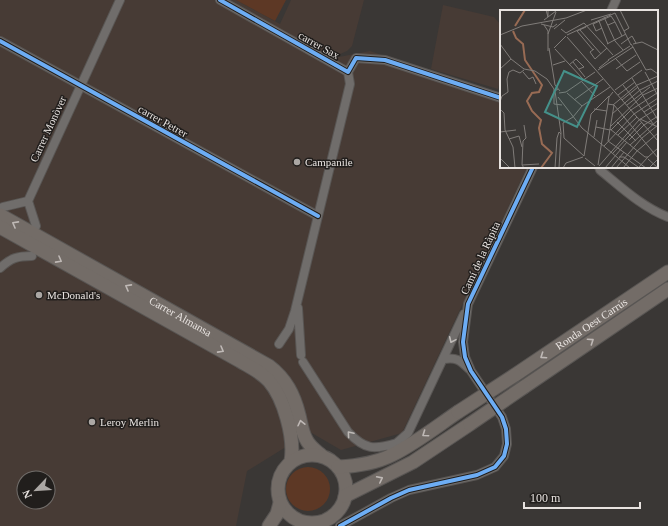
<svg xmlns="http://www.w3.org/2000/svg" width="668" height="526" font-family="Georgia,serif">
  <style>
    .built { fill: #473b35; fill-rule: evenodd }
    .green { fill: #5d3825 }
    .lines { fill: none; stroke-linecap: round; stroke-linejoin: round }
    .minor-casing { stroke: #595654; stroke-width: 10 }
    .primary-casing { stroke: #595654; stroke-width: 15 }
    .minor { stroke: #706d6b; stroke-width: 8 }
    .primary { stroke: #736c67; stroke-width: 13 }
    .primary-bridge-casing { stroke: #595654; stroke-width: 15; stroke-linecap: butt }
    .primary-bridge { stroke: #736c67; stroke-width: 13 }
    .cycleway-casing { stroke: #211e1c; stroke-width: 6 }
    .cycleway { stroke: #6dadf4; stroke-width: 4 }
    .oneway { stroke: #bfb9b6 }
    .oneway2 { stroke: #bebab7 }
    .poi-dot { fill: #aba7a4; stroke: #211e1c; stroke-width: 1.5 }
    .labels { text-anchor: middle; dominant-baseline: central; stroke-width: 3; stroke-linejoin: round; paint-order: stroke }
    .street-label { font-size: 11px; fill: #e8e3e0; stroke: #211e1c }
    .poi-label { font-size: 11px; fill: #e8e3e0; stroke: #211e1c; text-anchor: start }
    .inset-river { fill: none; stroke: #986b54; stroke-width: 2 }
    .inset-road { fill: none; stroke: #807c79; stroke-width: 1 }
    .view { fill: #45918a; fill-opacity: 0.15; stroke: #45918a; stroke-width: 2 }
    .inset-edge { fill: none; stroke: #e8e3e0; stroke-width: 2 }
  </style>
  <rect width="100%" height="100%" fill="#3a3735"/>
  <path class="built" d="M0,0h236l44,24 11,-24h73l-12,46 -5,5 -7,3h-6l5,3 31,-6 131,44v72h26l-125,266 -61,17 -31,-18 -63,39 -11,55h-236zM24,478h24v24h-24z
    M443,5l51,12 7,8v52l-3,12 -67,-20z"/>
  <path class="green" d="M236,0h50l-11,21z
    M286 489a22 22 0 1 1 44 0a22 22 0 1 1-44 0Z"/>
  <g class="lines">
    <defs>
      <path id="minor" d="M220,0l128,72 8,-14 29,2 116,38
        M611,11l5,-11
        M0,41l318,175
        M599,167l1,3c21,17 42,37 68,47
        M3,207l25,-6
        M36,226l-8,-25 92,-201
        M0,268c11,-10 17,-12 32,-12
        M298,308l3,47
        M279,344l10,-15 6,-18 55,-227 -2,-12
        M444,359c12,-2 16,1 25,10
        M303,362l45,70c17,18 26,18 49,11
        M391,448l17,-15 56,-119
        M340,526l51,-28 18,-8 68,-15 18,-8 9,-11 3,-12 -1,-15 -4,-12 -31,-46 -6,-14 -2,-15 5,-38 65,-137"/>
      <g id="primary">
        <path id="s1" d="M0,215l269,151c17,13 25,29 30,49 2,8 3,17 7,24 3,7 9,11 15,16"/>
        <path d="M0,227l240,134c10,6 21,11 29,20 15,17 26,57 22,80"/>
        <path id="s2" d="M515,375l153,-103"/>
        <path d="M524,387l144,-98"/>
        <circle cx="312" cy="489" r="34"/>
        <path d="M338,467c19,-1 38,-4 54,-12 24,-12 44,-28 66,-43"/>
        <path d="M345,496l68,-34 57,-38"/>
        <path d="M269,526l8,-12 3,-11"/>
      </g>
    </defs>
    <use href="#minor" class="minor-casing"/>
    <use href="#primary" class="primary-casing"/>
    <use href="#minor" class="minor"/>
    <use href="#primary" class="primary"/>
    <defs>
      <path id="primary-bridge" d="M458,412l57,-37
        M470,424l54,-37"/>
    </defs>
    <use href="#primary-bridge" class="primary-bridge-casing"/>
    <use href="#primary-bridge" class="primary-bridge"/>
    <defs>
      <path id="cycleway" d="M220,0l128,72 8,-14 29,2 116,38
        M0,41l318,175
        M340,526l51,-28 18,-8 68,-15 18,-8 9,-11 3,-12 -1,-15 -4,-12 -31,-46 -6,-14 -2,-15 5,-38 65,-137"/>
    </defs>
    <use href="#cycleway" class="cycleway-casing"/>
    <use href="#cycleway" class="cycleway"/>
  </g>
  <defs><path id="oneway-chevron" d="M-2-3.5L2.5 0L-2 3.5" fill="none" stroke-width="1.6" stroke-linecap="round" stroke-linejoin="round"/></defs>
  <g class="oneway">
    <use href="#oneway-chevron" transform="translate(15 224) rotate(-151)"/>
    <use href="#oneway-chevron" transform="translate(59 260) rotate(29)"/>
    <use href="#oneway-chevron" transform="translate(128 287) rotate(-151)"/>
    <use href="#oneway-chevron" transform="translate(591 341) rotate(-34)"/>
    <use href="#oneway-chevron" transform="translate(221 350) rotate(29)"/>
    <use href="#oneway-chevron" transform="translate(543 356) rotate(146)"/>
    <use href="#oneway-chevron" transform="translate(301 423) rotate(-103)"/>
    <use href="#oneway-chevron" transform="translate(425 434) rotate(145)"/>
    <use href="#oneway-chevron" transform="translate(380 479) rotate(-27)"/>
  </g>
  <g class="oneway2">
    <use href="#oneway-chevron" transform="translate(452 340) rotate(114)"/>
    <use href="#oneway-chevron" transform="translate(350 434) rotate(-130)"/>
  </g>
  <g class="poi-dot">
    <circle cx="297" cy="162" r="4"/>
    <circle cx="39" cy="295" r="4"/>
    <circle cx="92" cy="422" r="4"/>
  </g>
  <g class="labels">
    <g class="street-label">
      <text transform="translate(319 45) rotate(29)">carrer Sax</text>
      <text transform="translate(163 121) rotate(29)">carrer Petrer</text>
      <text transform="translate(48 129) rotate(-65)">Carrer Monòver</text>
      <text transform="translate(480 258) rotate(-65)">Camí de la Ràpita</text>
      <text stroke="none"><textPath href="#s1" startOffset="207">Carrer Almansa</textPath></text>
      <text stroke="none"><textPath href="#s2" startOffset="92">Ronda Oest Carrús</textPath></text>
    </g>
    <g class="poi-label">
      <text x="305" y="162">Campanile</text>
      <text x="47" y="295">McDonald's</text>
      <text x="100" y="422">Leroy Merlin</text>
    </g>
  </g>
  <g transform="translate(500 10)">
    <rect width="158" height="158" fill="#3a3735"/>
    <path class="inset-river" d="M15,16l10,-16M13,21l3,7 7,6 2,16 17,25 -3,7 -7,1 -5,8 5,10 9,9 -2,8 3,16 10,9 -11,15"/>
    <path class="inset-road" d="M46,0l2,7v-7M120,0l9,18 -5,3M104,7l11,24 8,9M44,10l12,-9M91,10l20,-6M99,11l9,23M115,12l7,14M41,14l12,3 4,-3M44,15l4,6v20M86,17l-9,4 16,19M102,18l-6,3 -3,-7 18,-8 4,6 -7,3M54,19l11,-9M61,19l5,4 18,-10 29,32M80,20l21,24M48,24l8,-22M0,25l22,-9 44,-8 21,-8M67,25l48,-22 16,32M67,27l28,32M0,34l11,15 13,10 11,2 12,8 7,10v15l8,1M107,34l19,-10M121,34l11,-8 4,7M133,34l9,-2 16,8M133,37l13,23M49,38l6,37 5,6M54,38l12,-12M55,39l28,30M94,39l-4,3 5,7 12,-11M116,49l11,12 13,-9M108,50l22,-14M73,52l12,15M53,55l12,-4M69,55l7,-6 8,8 -5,2M99,58l10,-8M0,59l11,-10M95,59l20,23M116,59l20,-14M98,60l35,-23 -2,-3M146,60l5,-1 7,5M23,62l6,7 4,-2 3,7M145,62l13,24M132,68l26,42M82,72l13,14M123,75l31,40M58,79l-3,2 6,42 -2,35M115,80l27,-20M115,82l43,49M59,83l7,-1 29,-20M67,83l15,13M118,85l17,-13M58,87l24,31 48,40M74,90l29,-21M122,90l16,-13M0,92l2,-6 6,-4 -1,-13 2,-7 4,-2 7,3 4,-3M108,94l6,1 44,53M113,95l24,-20 21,-9M127,95l23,-18M0,99l4,4 1,17 8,17 2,21M94,99l13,2M144,102l14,-9M112,104l28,-24 18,-9M73,107l-10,6 1,15 20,18M73,107l9,-11 28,-19M140,109l18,8M117,112l19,19M24,115l2,13 -3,3 -1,24 2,3M144,115l14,-9M111,116l32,-31 15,-7M96,117l14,3M110,119l35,28h3l-10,11M111,120l20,-20 26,-17M0,122l16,-2M118,125l19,-18M94,127l3,-17M9,129l10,-3 3,11M129,130l15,-15M108,131l38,27M108,131l6,-36M130,135l28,-25M104,136l30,-32 24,-16M113,143l29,-31M84,146l7,-42 18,-18M119,147h5l14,10M148,147l10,-9M0,148l10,10M85,148l10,8M148,149l10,9M22,155l17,-1M98,155l11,-68 4,-5M99,156l40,-46 19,-12M55,158l2,-30 2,-6 2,2M63,158l3,-5 17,-6M105,158l22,-26M111,158l13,-16M116,158l26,-30 16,-13M123,158l14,-17 21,-18M149,158l9,-9"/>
    <path class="view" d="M64,61l33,15 -20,41 -32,-15z"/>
    <rect width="158" height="158" class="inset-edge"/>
  </g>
  <g transform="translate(36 490) rotate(245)"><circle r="19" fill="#211e1c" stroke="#716d6a"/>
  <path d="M0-3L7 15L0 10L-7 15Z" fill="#aba7a4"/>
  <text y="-6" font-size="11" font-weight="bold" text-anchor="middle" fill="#e8e3e0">N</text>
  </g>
  <path d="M524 502v6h116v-6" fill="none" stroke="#e8e3e0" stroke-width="2"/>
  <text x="530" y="502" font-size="12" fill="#e8e3e0" stroke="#211e1c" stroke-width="3" paint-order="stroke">100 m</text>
</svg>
